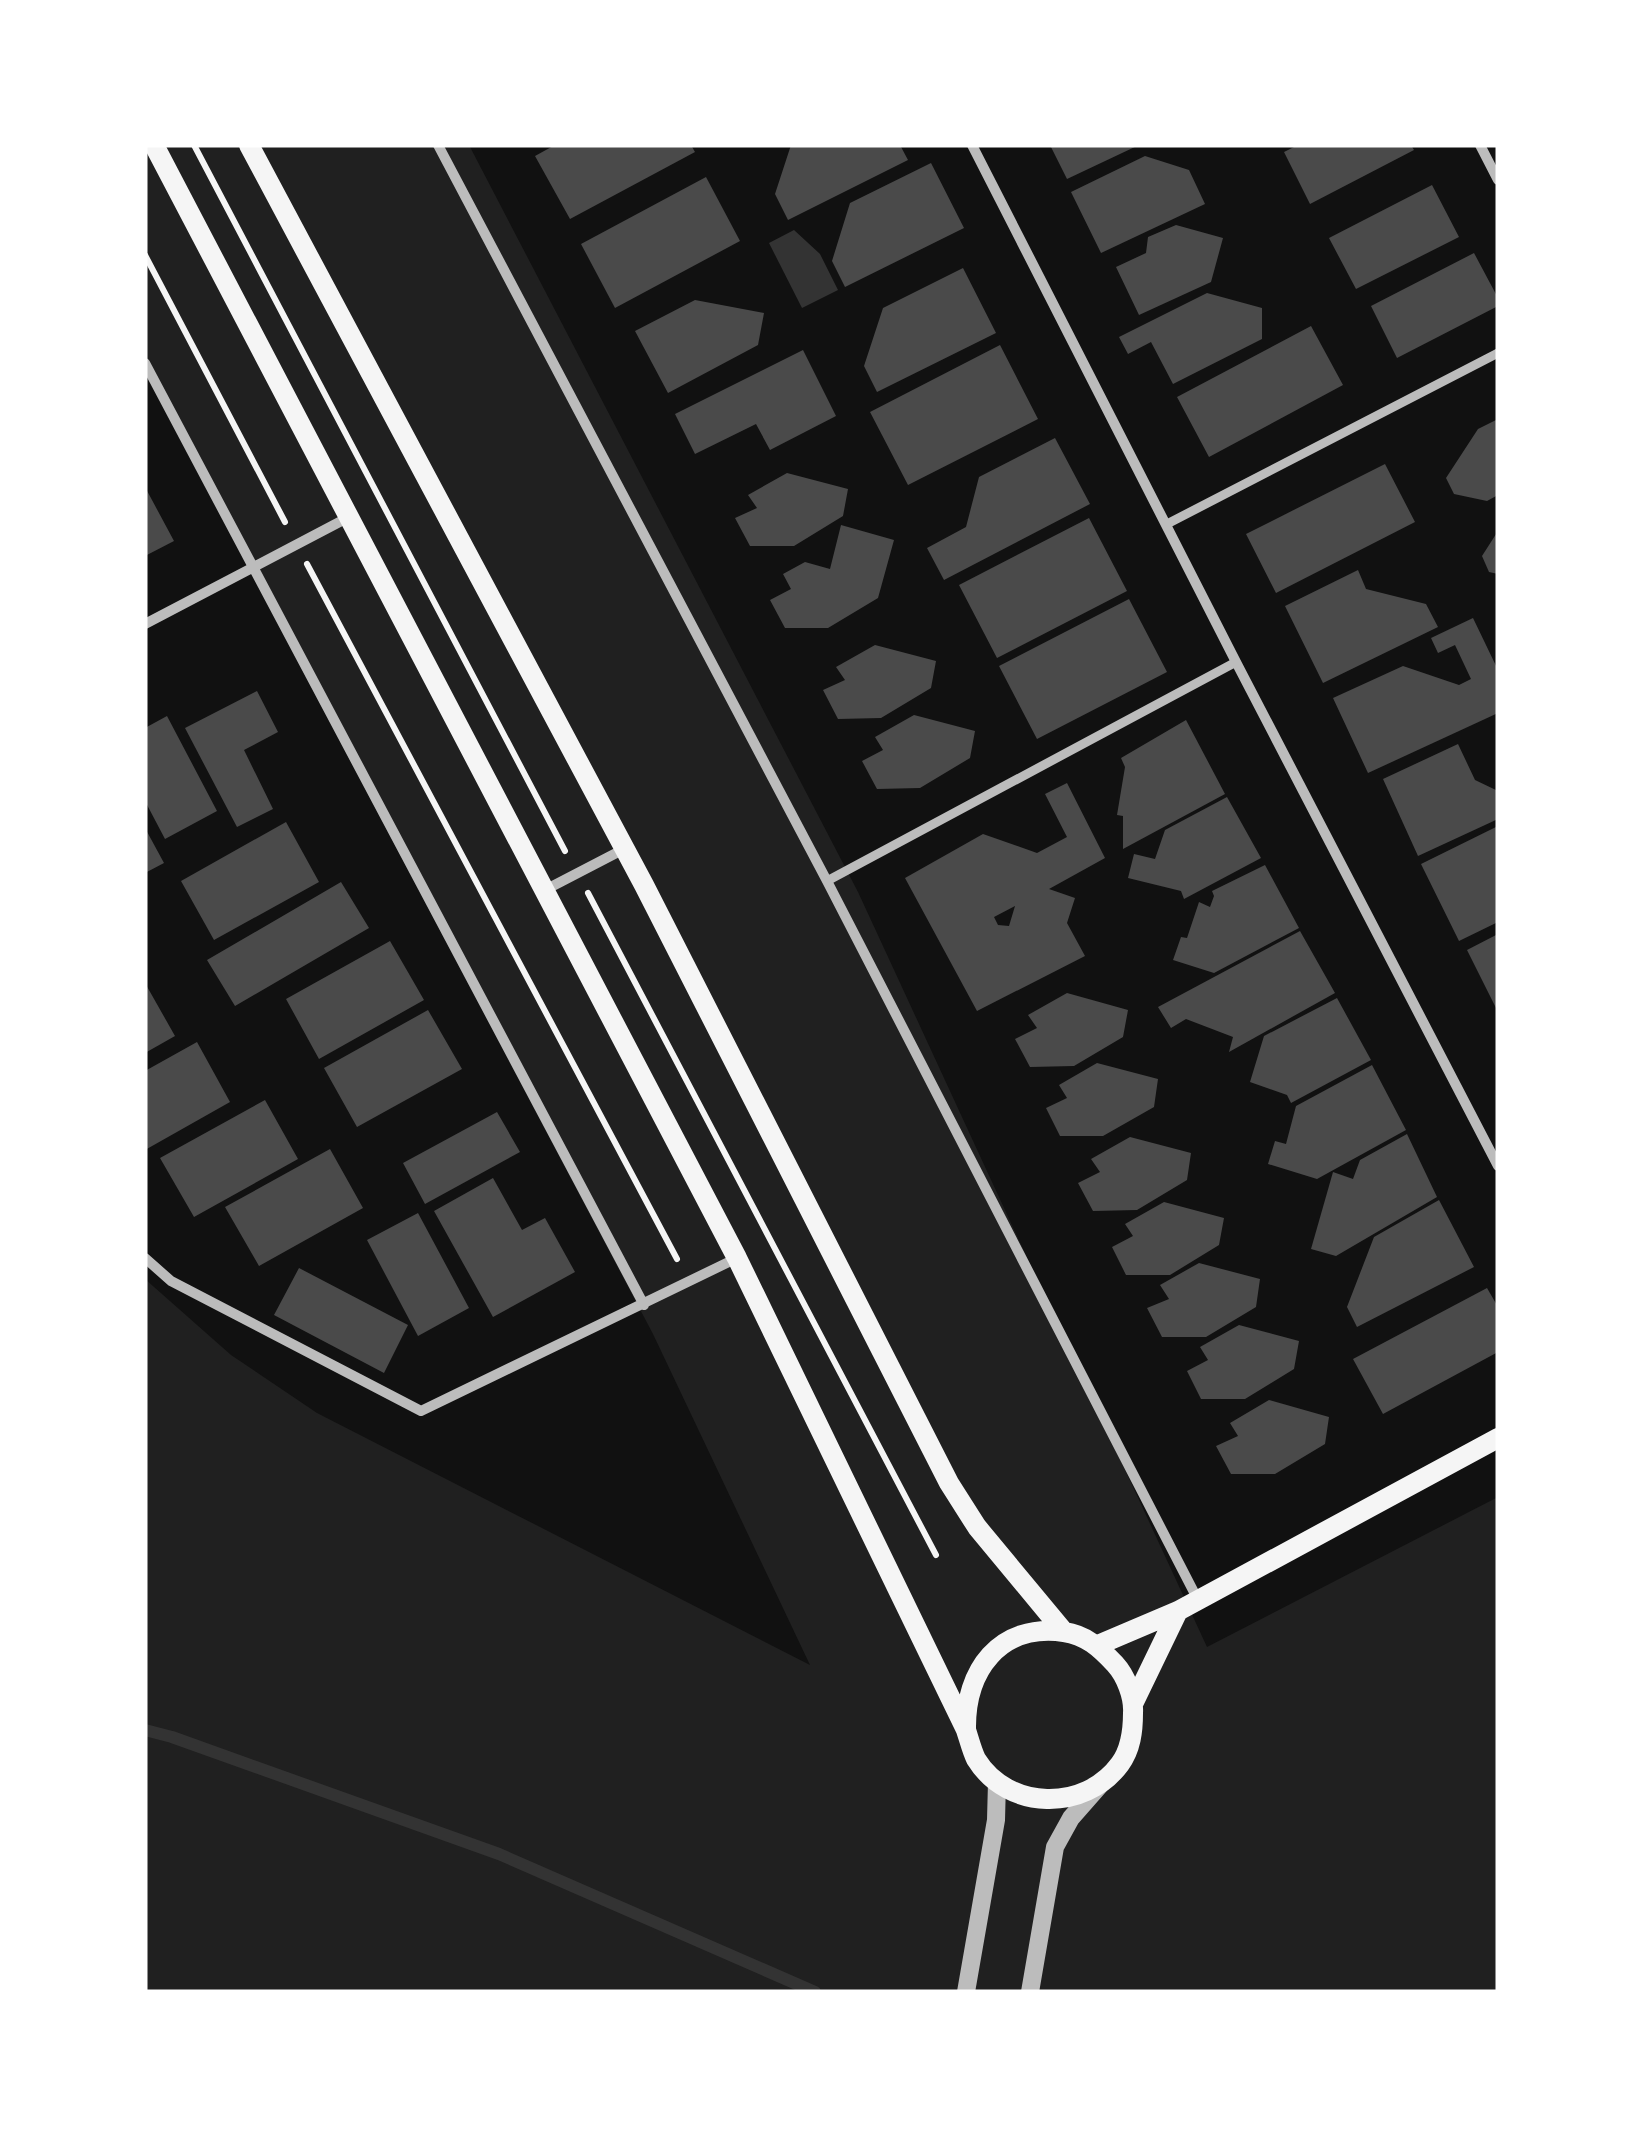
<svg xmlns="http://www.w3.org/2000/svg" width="1643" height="2137" font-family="'Noto Sans',sans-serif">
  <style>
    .green { fill: #202020 }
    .water { fill: #333 }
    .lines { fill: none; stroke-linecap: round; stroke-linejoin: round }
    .stream { stroke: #333; stroke-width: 12 }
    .building { fill: #4a4a4a; fill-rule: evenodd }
    .path { stroke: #f5f5f5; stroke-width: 6 }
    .pedestrian { stroke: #bcbcbc; stroke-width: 9 }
    .minor { stroke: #bcbcbc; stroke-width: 10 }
    .tertiary { stroke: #bcbcbc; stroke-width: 18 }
    .secondary { stroke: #f5f5f5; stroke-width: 20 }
  </style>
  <rect width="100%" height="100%" fill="#111"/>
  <path class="green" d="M145,145h324l389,747 349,755 291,-150v495h-1353v-713l86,76 86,58 493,252 -157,-331 -508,-962z"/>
  <path class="water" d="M794,230l26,24 18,36 -36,18 -33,-65z"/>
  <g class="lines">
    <path class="stream" d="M145,1730l27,7 327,117 316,138"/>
  </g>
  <path class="building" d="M555,145h136l4,7 -125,67 -35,-63z
    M791,145h109l8,15 -120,60 -13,-26z
    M1050,145h89l-72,34z
    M1298,145h113l3,5 -104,54 -26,-52z
    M1145,156l44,14 16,34 -104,49 -30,-61z
    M931,163l33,65 -119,59 -13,-26 18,-58z
    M706,177l34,64 -125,67 -34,-64z
    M1432,185l27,52 -103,52 -27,-51z
    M1176,225l47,13 -12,44 -72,33 -23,-48 30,-14 2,-16z
    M1474,253l24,45v8l-101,52 -26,-52z
    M963,268l33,65 -119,59 -13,-26 19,-58z
    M1207,293l55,15v31l-89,45 -22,-42 -23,12 -9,-17z
    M695,300l69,13 -6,32 -90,48 -33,-62z
    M1311,326l32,59 -134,72 -32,-60z
    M1000,345l38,74 -130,66 -38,-73z
    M803,350l33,66 -66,34 -14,-26 -61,30 -20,-40z
    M1498,419v76l-11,6 -33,-7 -8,-16 32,-49z
    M1055,438l35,66 -146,76 -17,-32 39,-21 13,-50z
    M1385,464l30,58 -139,71 -30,-59z
    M787,473l61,16 -5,27 -49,30h-44l-15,-28 22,-10 -9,-13z
    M145,487l29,54 -29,15z
    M1089,518l38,73 -130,67 -38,-73z
    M841,525l53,15 -16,58 -50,30h-43l-15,-28 21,-11 -8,-15 22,-12 25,7z
    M1498,531v43l-9,-2 -7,-16z
    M1358,570l8,19 60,15 12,23 -115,56 -38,-77z
    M1129,599l38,73 -130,67 -38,-73z
    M1473,618l25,52v43l-130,60 -35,-75 70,-32 56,19 12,-6 -16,-34 -17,8 -7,-15z
    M875,645l61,16 -5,27 -50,30 -43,1 -15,-29 22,-10 -9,-13z
    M257,691l21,41 -34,18 29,59 -36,18 -52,-99z
    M914,715l61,16 -5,27 -50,30 -43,1 -15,-28 21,-11 -8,-13z
    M167,716l50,95 -52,28 -20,-38v-73z
    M1186,720l39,74 -102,55v-33l-6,-1 8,-48 -4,-9z
    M1458,744l17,36 23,11v28l-80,37 -35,-77z
    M1067,783l38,75 -56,31 26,9 -8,25 18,33 -108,55 -72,-133 78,-44 54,19 30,-16 -22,-43zM1015,906l-6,20 -11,-1 -4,-8z
    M1227,797l34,61 -77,41 -3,-8 -53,-13 6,-24 21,5 10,-29z
    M286,822l33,60 -105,58 -33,-59z
    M1498,826v96l-39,19 -38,-77z
    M145,828l19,35 -19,10z
    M1265,865l34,63 -85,45 -41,-13 8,-23 6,1 12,-36 11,5 4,-11 -2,-5z
    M341,882l28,46 -134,78 -28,-46z
    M1300,931l35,62 -106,59 4,-15 -47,-18 -15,9 -13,-21z
    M1498,934v78l-31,-62z
    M390,941l34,59 -105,59 -33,-60z
    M145,983l30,53 -30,17z
    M1067,993l61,17 -5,27 -49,29 -44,1 -15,-28 22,-11 -9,-13z
    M1337,998l34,62 -80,43 -4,-8 -37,-13 14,-46z
    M428,1010l34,59 -105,58 -33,-59z
    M197,1042l33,60 -85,48v-79z
    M1097,1063l61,16 -4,28 -51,29h-43l-14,-28 21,-10 -8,-13z
    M1372,1065l34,65 -89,49 -49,-15 7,-23 11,3 10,-38z
    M265,1100l33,59 -104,58 -34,-59z
    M497,1112l23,40 -95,52 -22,-41z
    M1407,1134l30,63 -101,59 -25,-7 22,-77 20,7 7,-19z
    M1130,1137l61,16 -4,27 -50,30 -44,1 -15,-28 22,-11 -9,-13z
    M330,1149l33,59 -104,58 -34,-59z
    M493,1178l29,52 23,-12 30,54 -82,45 -59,-106z
    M1439,1200l35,67 -117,60 -10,-20 27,-70z
    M1164,1202l60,16 -5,27 -49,30h-44l-14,-28 21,-11 -8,-12z
    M418,1213l51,95 -51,28 -51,-96z
    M1199,1263l61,16 -4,28 -50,30h-44l-15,-29 22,-9 -9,-14z
    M299,1268l109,57 -24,48 -110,-58z
    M1487,1288l11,19v45l-115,62 -30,-55z
    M1239,1325l60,16 -5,28 -49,30h-44l-14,-28 21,-11 -8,-13z
    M1269,1400l60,17 -4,27 -50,30h-44l-15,-28 22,-10 -8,-13z"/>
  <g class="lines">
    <path class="path" d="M194,145l371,706
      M145,255l140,267
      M307,564l370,695
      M588,893l348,662"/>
    <path class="pedestrian" d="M1167,524l331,-171
      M827,881l409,-219"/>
    <path class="minor" d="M438,145l389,736 371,719
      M972,145l264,517 262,504
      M1480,145l18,35
      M145,363l499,942
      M145,624l204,-107
      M545,890l79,-41
      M145,1258l26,23 250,130 316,-153"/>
    <path class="tertiary" d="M966,1992l30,-172 1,-38
      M1030,1992l25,-145 16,-29 29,-33"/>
    <path class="secondary" d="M154,145l583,1113 229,472c3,9 6,21 10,29 32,52 109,53 144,5 11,-15 13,-33 13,-51 1,-16 -7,-37 -18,-49 -15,-16 -29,-29 -51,-32 -65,-9 -99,39 -98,98
      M249,145l395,740 305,598 28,44 87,105
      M1098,1645l80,-34 320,-173
      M1134,1702l44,-91"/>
  </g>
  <rect width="1643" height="2137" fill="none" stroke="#ffffff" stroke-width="295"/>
</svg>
